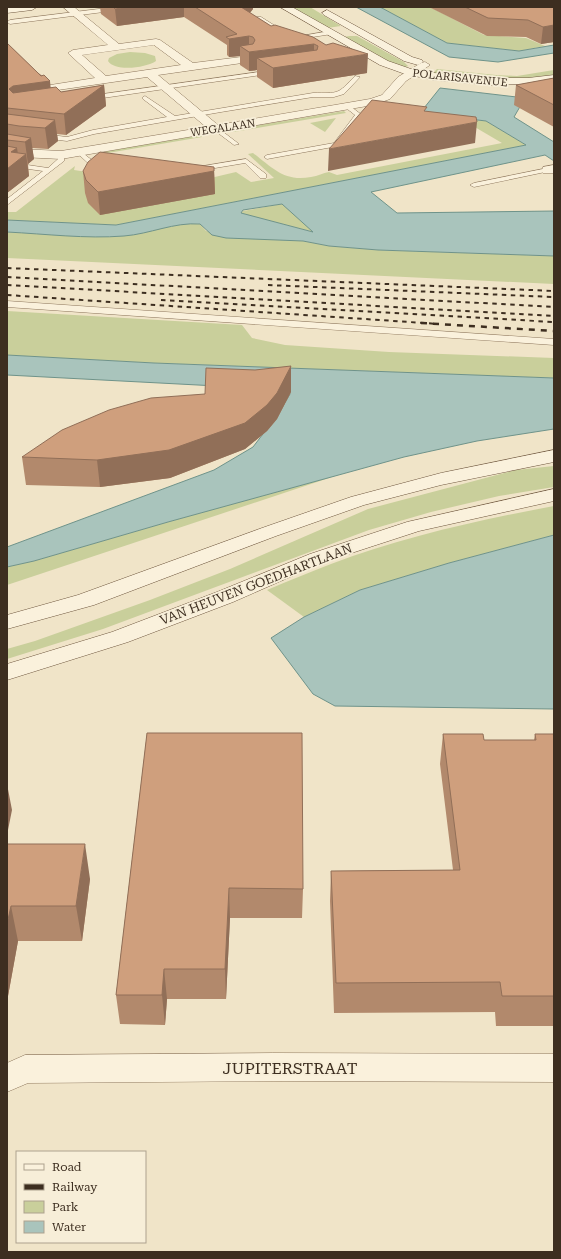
<svg xmlns="http://www.w3.org/2000/svg" width="561" height="1259" font-family="'Roboto Serif',serif">
  <style>
    .green { fill: #c9cf9b }
    .water { fill: #a9c4bc; stroke: #6f938a; fill-rule: evenodd }
    .lines { fill: none; stroke-linecap: round; stroke-linejoin: round }
    .lane-casing { stroke: #8d765c; stroke-width: 1 }
    .street-casing { stroke: #8d765c; stroke-width: 1 }
    .secondary-casing { stroke: #6f573f; stroke-width: 1 }
    .lane { fill: #faf1dc; fill-rule: evenodd }
    .street { fill: #faf1dc; fill-rule: evenodd }
    .secondary { fill: #faf1dc; fill-rule: evenodd }
    .rail-far1 { stroke: #3d2e20; stroke-width: 2; stroke-dasharray: 4.5 4.5; stroke-linecap: butt }
    .rail { stroke: #3d2e20; stroke-width: 2.5; stroke-dasharray: 6 6; stroke-linecap: butt }
    .wall { fill: #b2896c }
    .shaded-wall { fill: #916f58 }
    .building { fill: #cf9f7d; stroke: #916f58 }
    .labels { text-anchor: middle; dominant-baseline: central; stroke-width: 3.5; stroke-linejoin: round; paint-order: stroke }
    .far-street-label { font-size: 11px; fill: #3d2e20; stroke: #f7eed8 }
    .street-label { font-size: 13px; fill: #3d2e20; stroke: #f7eed8 }
    .near-street-label { font-size: 16px; fill: #3d2e20; stroke: #f7eed8 }
  </style>
  <rect width="100%" height="100%" fill="#f0e4c8"/>
  <path class="green" d="M291,7h19l31,19 -14,2z
    M380,7h50l54,28 42,3 19,8 -26,5 -72,-8z
    M350,36h7l47,26 4,4 -4,2 -8,-1 -53,-30z
    M130,52l15,1 10,3 1,5c-10,7 -41,11 -48,0l1,-3 8,-4z
    M437,69l59,6 21,1 37,-6v6l-36,5 -86,-7z
    M344,111l2,2 -113,19 -3,-2z
    M420,113l66,8 40,24 -410,80 -109,-5v-8h9l59,-46 -1,4 66,10h62l34,-8 15,10 23,-4 -26,-24 5,-1c20,15 31,29 58,24 7,-1 12,-4 18,-5l8,3 165,-32 -29,-17z
    M336,118l-11,14 -15,-9z
    M200,135l2,2 -100,17 -2,-2z
    M282,204l32,28 -73,-18 2,-3z
    M190,223l10,1 6,7 97,10 26,5 49,4 176,6v28l-547,-26v-26l102,5z
    M7,311l235,14 10,13 33,7 104,7 165,6v20l-400,-15 -147,-8z
    M554,466v21l-55,9 -68,16 -62,18 -266,99 -96,30v-10l28,-8 115,-41 80,-31 138,-60 148,-39z
    M344,473l-337,112v-18l27,-6 134,-39z
    M554,506v29l-105,28 -89,27 -56,27 -37,-27c21,-9 43,-18 64,-26 72,-27 148,-44 223,-58z"/>
  <path class="water" d="M356,7h24l67,36 72,8 35,-6v8l-56,9 -49,-5z
    M440,88l85,10 -11,19 40,25v19l-9,-6 -174,37 26,21 157,-2v45l-176,-6 -49,-4 -26,-5 -77,-3 -14,-3 -12,-11c-26,-2 -50,10 -76,12 -38,3 -78,-2 -117,-4v-12l109,5 410,-80 -40,-24 -66,-8zM282,204l31,28 -72,-19 2,-3z
    M7,355l147,8 400,15v51l-77,12 -73,16 -236,65 -134,39 -27,6v-20l207,-77 39,-23 26,-34 11,-19 -4,-7 -31,1 -248,-13z
    M554,535v174l-219,-3 -22,-12 -42,-56 33,-21 56,-27 89,-27z"/>
  <g class="lines">
    <defs>
      <path id="lane" d="M115,7h15l-3,2 -117,15 -3,-2 3,-2z
        M257,17h4l27,17 -5,1 -26,-16z
        M330,31l2,1v2l-39,6 -3,-2z
        M273,70l3,2 -1,1 -186,27 -3,-2 3,-2z
        M355,76l5,1 -16,17 -10,3h-21l-92,15 -127,22 -27,7 -25,-3 -3,-2 3,-2 25,3 26,-7 74,-13 -24,-18v-2l2,-1 30,20 138,-23c26,0 24,2 42,-17z
        M346,106h4l12,9 -24,31 -71,13 -3,-2 3,-2 67,-12 21,-28 -9,-7z
        M214,128h4l21,16 -5,1 -20,-15z
        M79,150l14,11 13,4 -3,2 -14,-3 -13,-12z
        M61,153l3,2v6l-57,44v-6l36,-28 -36,-5v-4l41,6 10,-9v-4z
        M246,159l20,15v4h-6l-15,-15 -48,8 -4,-2 4,-2z
        M548,168l2,1v2l-76,16 -4,-2 4,-2z
        M7,301l547,38v6l-547,-38z"/>
      <path id="street" d="M63,7h11l45,37 37,-5 4,1 33,23 56,-7 4,1 1,2 -1,2 -4,1 -91,13 60,50 152,-26 12,-4 16,-18 23,-14 4,-1 5,3 -24,16 -16,18 -17,6 -312,54 -40,-2 -14,-3v-8l14,3 40,2 145,-24 -59,-50 -103,15 -4,-1 -2,-2 2,-2 4,-1 51,-8 -27,-25 5,-3 35,-5zM154,45l27,20 -75,11 -24,-21z
        M554,165v8h-11l-1,-3 1,-3z
        M273,1053l281,1v28l-281,-1 -245,2 -21,9v-29l18,-8z"/>
      <path id="secondary" d="M7,7h30l-5,3 -25,3z
        M280,7h12l96,54 23,8 23,4 57,5h37l26,-3v6l-26,3 -37,1 -57,-5 -29,-6 -25,-9z
        M327,10l85,47 10,3 1,2 -5,3 -14,-4 -80,-46 -2,-2z
        M554,450v12l-113,23 -77,20 -88,31 -182,69 -87,24v-14l71,-20 184,-67 89,-31 90,-24z
        M554,489v12l-135,30 -95,31 -91,40 -105,40 -121,38v-16l105,-32 105,-40 93,-38 97,-32z"/>
    </defs>
    <use href="#lane" class="lane-casing"/>
    <use href="#street" class="street-casing"/>
    <use href="#secondary" class="secondary-casing"/>
    <use href="#lane" class="lane"/>
    <use href="#street" class="street"/>
    <use href="#secondary" class="secondary"/>
    <path class="rail-far1" d="M7,268l547,23
      M7,277l547,30
      M7,285l547,31
      M268,285l286,12
      M7,295l432,29
      M161,300l393,22"/>
    <path class="rail" d="M421,323l133,8"/>
  </g>
  <path class="wall" d="M92,7h161v2l-3,4 21,13 42,11 54,36 -94,15 -16,-11v-7l-8,1 -9,-6v-9l-11,1 -2,-2v-10l-43,-28 -67,9 -16,-12 -1,-7 -7,1z
    M429,7h125v35l-13,2 -15,-7 -39,-1z
    M7,43l30,29 13,9v6l11,5 43,-7 2,21 -40,29 -9,-1 1,7 -10,8 -16,-1 2,11 -6,5 1,12 -22,17z
    M554,78v49l-40,-22 2,-20z
    M214,167l1,27 -115,21 -12,-12 -3,-10 -2,-22z
    M291,392l-14,27 -10,12 -22,18 -75,29 -70,9 -74,-2 -4,-28z
    M147,733l156,156 -1,29h-72l-4,81h-59l-2,26 -45,-1 -4,-29z
    M443,734l41,6h50l1,-6h19v292h-58l-1,-14 -161,1 -4,-112 1,-30 122,-1 -13,-106z
    M7,844l83,35 -8,62h-64l-10,55h-1z"/>
  <path class="shaded-wall" d="M93,7h7l-7,1z
    M127,7h57v10l-67,9 -2,-17z
    M240,7h13v2l-13,15z
    M554,25v17l-13,2 2,-17z
    M249,36v16l-9,-6v10l-11,1v-18z
    M314,44v18l54,-8 -1,19 -94,15v-20l-16,-10v12l-8,1v-19z
    M50,81l2,20 -36,6 -7,-18 4,-3z
    M104,85l2,21 -40,29 -2,-21z
    M55,120l3,21 -10,8 -3,-21z
    M477,122l-2,21 -147,28 1,-22z
    M31,138l3,21 -6,5 -3,-22z
    M17,148l2,12 7,-6 3,22 -22,17v-24l4,-17z
    M214,171l1,23 -115,21 -2,-23z
    M291,366v26l-14,27 -10,12 -22,18 -75,29 -70,9 -3,-27z
    M7,784l5,26 -5,25z
    M85,844l5,35 -8,62 -6,-35z
    M229,888l1,30 -4,81 -1,-30z
    M11,906l7,35 -10,55 -1,-2v-70z
    M164,969l3,30 -2,26 -3,-30z"/>
  <path class="building" d="M113,7h14l-12,2z
    M195,7h46l30,19 4,-1 38,12 13,8 7,-2 35,11 -95,14 -16,-10 60,-8 1,-4 -4,-2 -65,8 -9,-6 13,-2 2,-4 -2,-3 -4,-1 -20,3 -3,-2 11,-3z
    M465,7h89v18l-11,2 -15,-7 -40,-2z
    M7,43l30,29 4,4 3,-1 6,6 -37,5 -4,3 4,4 43,-6 5,5 43,-7 -40,29 -57,-6z
    M554,78v27l-38,-20z
    M372,100l55,7 -3,4 52,6 1,5 -148,27z
    M7,114l48,6 -10,8 -26,-2 -12,-2z
    M7,134l24,4 -6,4 -18,-2z
    M7,146l10,2 -6,4 15,2 -19,15z
    M100,152l114,15v4l-116,21 -12,-12 -3,-9 5,-9z
    M291,366l-14,27 -10,12 -22,18 -76,27 -72,10 -75,-3 40,-27 47,-20 42,-12 54,-4 1,-26 49,2z
    M147,733h155l1,156 -74,-1 -4,81h-61l-2,26h-46z
    M443,734h40l1,6h52l-1,-6h19v262h-52l-2,-14 -164,1 -5,-112 129,-1z
    M7,844h78l-9,62h-65l-4,18z"/>
  <g class="labels">
    <g class="far-street-label">
      <text transform="translate(460 78) rotate(6)">POLARISAVENUE</text>
      <text transform="translate(223 128) rotate(-9)">WEGALAAN</text>
    </g>
    <g class="street-label">
      <text transform="translate(256 584) rotate(-21)">VAN HEUVEN GOEDHARTLAAN</text>
    </g>
    <g class="near-street-label">
      <text x="290" y="1068">JUPITERSTRAAT</text>
    </g>
  </g>
  <rect width="561" height="1259" fill="none" stroke="#3d2e20" stroke-width="16"/>
  <rect x="16" y="1151" width="130" height="92" fill="#f7eed8" stroke="#ada18e"/>
  <rect x="24" y="1164" width="20" height="6" fill="#faf1dc" stroke="#ada18e"/>
  <text x="52" y="1171" font-size="12" fill="#3d2e20">Road</text>
  <rect x="24" y="1184" width="20" height="6" fill="#3d2e20" stroke="#ada18e"/>
  <text x="52" y="1191" font-size="12" fill="#3d2e20">Railway</text>
  <rect x="24" y="1201" width="20" height="12" fill="#c9cf9b" stroke="#ada18e"/>
  <text x="52" y="1211" font-size="12" fill="#3d2e20">Park</text>
  <rect x="24" y="1221" width="20" height="12" fill="#a9c4bc" stroke="#ada18e"/>
  <text x="52" y="1231" font-size="12" fill="#3d2e20">Water</text>
</svg>
